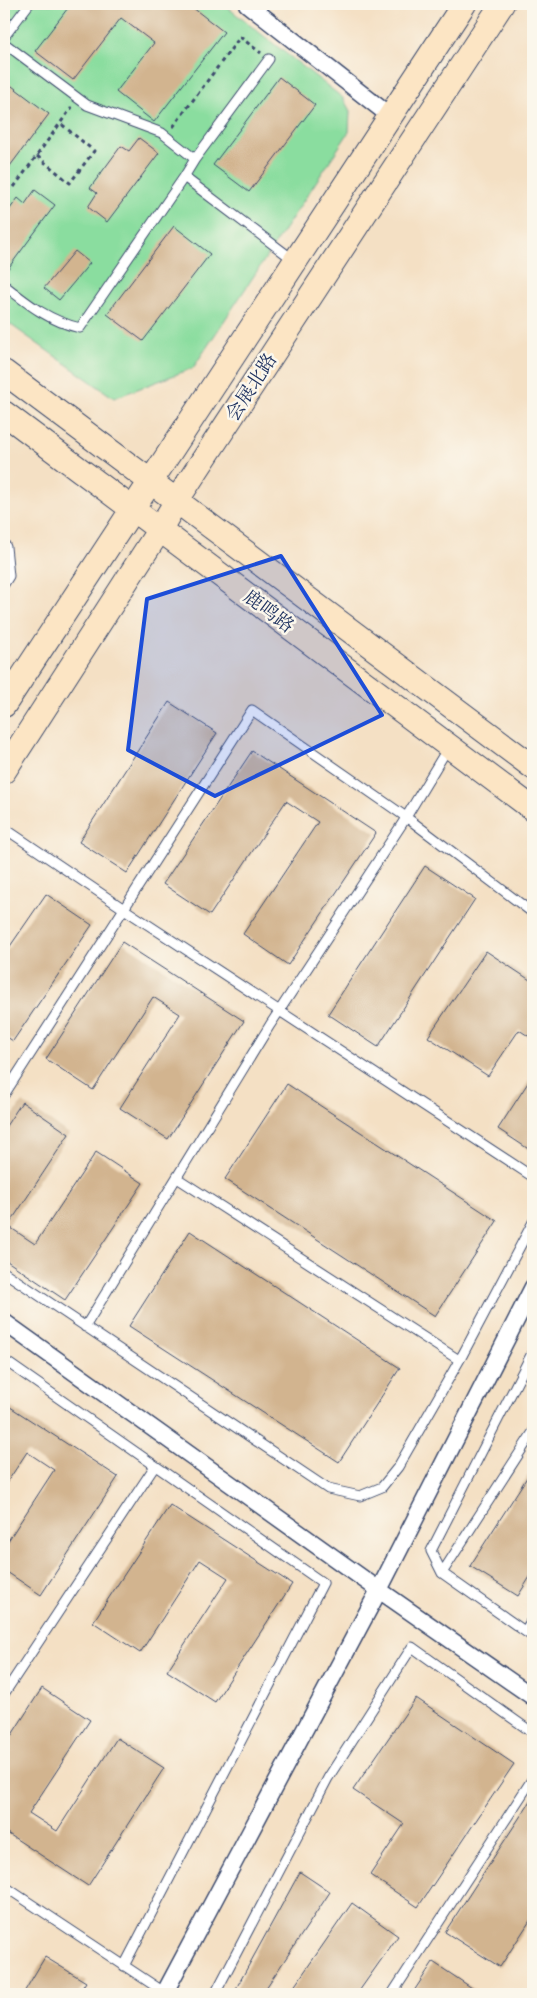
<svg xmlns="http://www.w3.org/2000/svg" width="537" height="1998" font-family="'EB Garamond','Noto Serif SC',serif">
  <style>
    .green { fill: #8add9f; stroke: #52867e }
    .building { fill: #d2b48f }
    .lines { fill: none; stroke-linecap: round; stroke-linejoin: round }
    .lane-casing { stroke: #3c4a6d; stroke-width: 11 }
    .street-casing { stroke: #3c4a6d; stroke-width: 19 }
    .secondary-casing { stroke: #3c4a6d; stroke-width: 26 }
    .path { stroke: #3c4a6d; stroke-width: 3; stroke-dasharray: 4 4; stroke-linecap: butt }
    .lane { stroke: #fff; stroke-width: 9 }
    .street { stroke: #fff; stroke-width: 16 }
    .secondary { stroke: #fce5c4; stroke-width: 24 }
    .marked { fill: #1d4ed8; fill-opacity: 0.2; stroke: #1d4ed8; stroke-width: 4; stroke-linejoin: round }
    .labels { text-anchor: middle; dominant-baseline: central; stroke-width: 5; stroke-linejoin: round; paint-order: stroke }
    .street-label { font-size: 19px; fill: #1b2f5e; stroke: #fbf7ec }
  </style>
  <rect width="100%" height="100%" fill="#fbf7ec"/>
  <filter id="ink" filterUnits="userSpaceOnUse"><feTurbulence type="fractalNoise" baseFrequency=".02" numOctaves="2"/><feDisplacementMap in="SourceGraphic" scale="10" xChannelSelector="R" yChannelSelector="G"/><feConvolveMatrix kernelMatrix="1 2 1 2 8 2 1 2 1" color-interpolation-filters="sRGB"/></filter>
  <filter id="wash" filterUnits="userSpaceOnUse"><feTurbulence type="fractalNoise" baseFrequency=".0096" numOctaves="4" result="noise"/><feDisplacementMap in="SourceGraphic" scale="20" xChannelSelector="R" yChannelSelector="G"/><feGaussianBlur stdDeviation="1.12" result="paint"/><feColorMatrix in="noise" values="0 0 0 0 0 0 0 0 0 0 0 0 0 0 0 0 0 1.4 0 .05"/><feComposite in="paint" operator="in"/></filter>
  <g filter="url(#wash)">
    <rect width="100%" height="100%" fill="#f4e0c4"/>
    <path class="green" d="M4,4h219l120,94 7,13 -1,21 -156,236 -79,30 -110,-78z"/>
    <g id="blocks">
      <path class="building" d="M71,4h117l36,28 -70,90 -38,-30 38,-49 -33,-25 -48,62 -38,-29z
        M279,77l36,28 -66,87 -36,-27z
        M4,80l45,34 -45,60z
        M139,138l20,15 -52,69 -19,-15 9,-14 -7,-5 31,-42 8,5z
        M35,190l20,15 -51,69v-57l14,-19 7,6z
        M174,226l36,28 -67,87 -36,-27z
        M75,251l15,12 -31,37 -15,-12z
        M169,702l48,31 -90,140 -48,-31z
        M252,751l124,82 -88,132 -45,-31 75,-112 -32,-21 -76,114 -47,-31z
        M425,866l50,33 -97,148 -50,-33z
        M46,894l46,31 -79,116 -9,-6v-80z
        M122,942l122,79 -76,118 -48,-31 60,-94 -27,-17 -60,93 -47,-31z
        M486,951l47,31v57l-14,-9 -31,46 -60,-39z
        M533,1075v77l-35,-23z
        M287,1084l210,137 -62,95 -210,-137z
        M22,1102l47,32 -61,92 27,18 61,-92 47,31 -78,117 -61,-41v-130z
        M190,1231l210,137 -61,94 -210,-136z
        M4,1403l114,74 -77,118 -37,-25v-23l50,-77 -27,-18 -23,35z
        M533,1468v104l-15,24 -48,-30z
        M170,1505l122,79 -77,118 -48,-31 61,-93 -28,-18 -60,93 -47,-31z
        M42,1688l48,32 -61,93 28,18 60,-93 47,30 -76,118 -84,-55v-84z
        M416,1698l98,66 -96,143 -48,-32 34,-51 -51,-34z
        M533,1797v119l-33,51 -55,-35z
        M300,1872l30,20 -68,102h-29z
        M352,1903l46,33 -41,58h-68z
        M45,1957l41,25 -8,12h-55z
        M433,1962l48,32h-69z"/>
    </g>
  </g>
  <g filter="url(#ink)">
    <use href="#blocks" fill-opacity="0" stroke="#3c4a6d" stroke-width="1"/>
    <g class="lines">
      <defs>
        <path id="lane" d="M4,37l25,-33
          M4,43l83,62 75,28 33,26 -11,18 111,84
          M195,159l74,-100
          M4,285c24,19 45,36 76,43l104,-151
          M4,543l2,4 3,29 -5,8
          M4,828l120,81 409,268
          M4,1095l248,-385 154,107 127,96
          M177,1178l282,182
          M4,1272l324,217 32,7 22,-9 16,-20 65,-113 70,-132
          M85,1327l185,-302 132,-201 47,-78
          M533,1351l-102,200 11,22 91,64
          M4,1360l319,223 -199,383
          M442,1573l91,-141
          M525,1631l8,-13
          M4,1694l151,-228
          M4,1886l163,108
          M215,1994l113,-216 84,-131 121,86
          M392,1994l141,-216"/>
        <path id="street" d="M247,4l143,112
          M4,1322l375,268 154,107
          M164,1994l215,-404 154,-303"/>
        <path id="secondary" d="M4,372l529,395
          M4,413l529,396
          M4,705l460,-701
          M4,771l156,-242 17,-29 325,-496"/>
      </defs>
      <use href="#lane" class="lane-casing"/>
      <use href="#street" class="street-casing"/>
      <use href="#secondary" class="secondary-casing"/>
      <path class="path" d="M173,127l67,-90 21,16
        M37,156l33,27 24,-32 -34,-28
        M14,187l58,-80"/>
      <use href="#lane" class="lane"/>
      <use href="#street" class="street"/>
      <use href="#secondary" class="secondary"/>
    </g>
  </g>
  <path class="marked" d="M281,556l101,159 -167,81 -87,-46 19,-151z"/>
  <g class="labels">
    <g class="street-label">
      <text transform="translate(251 387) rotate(-57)">会展北路</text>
      <text transform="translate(269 611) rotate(37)">鹿鸣路</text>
    </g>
  </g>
  <rect width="537" height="1998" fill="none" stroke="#fbf7ec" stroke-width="20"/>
</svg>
